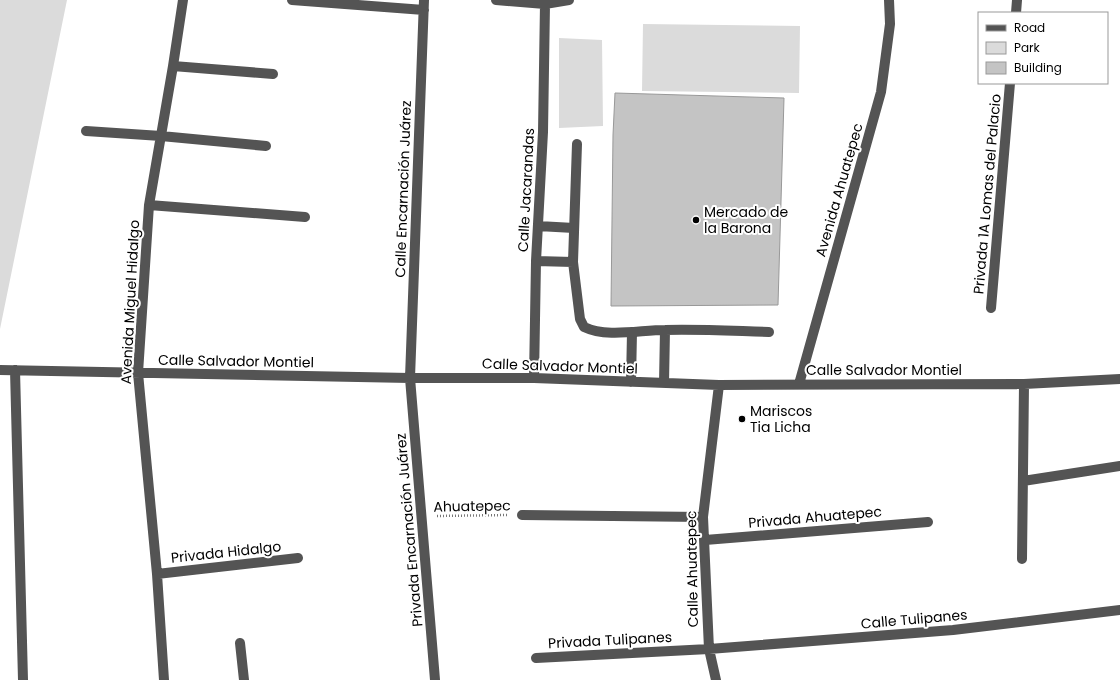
<svg xmlns="http://www.w3.org/2000/svg" width="1120" height="680" font-family="Poppins,sans-serif">
  <style>
    .green { fill: #dbdbdb }
    .building { fill: #c4c4c4; stroke: #989898 }
    .lines { fill: none; stroke-linecap: round; stroke-linejoin: round }
    .path { stroke: #767676; stroke-width: 2.5; stroke-dasharray: 1 2; stroke-linecap: butt }
    .minor { stroke: #545454; stroke-width: 10 }
    .poi-dot { fill: #000; stroke: #fff; stroke-width: 1.5 }
    .labels { text-anchor: middle; dominant-baseline: central; stroke-width: 4; stroke-linejoin: round; paint-order: stroke }
    .street-label { font-size: 14px; fill: #000; stroke: #fff }
    .poi-label { font-size: 14px; fill: #000; stroke: #fff; text-anchor: start }
  </style>
  <rect width="100%" height="100%" fill="#fff"/>
  <path class="green" d="M0,0h67l-67,329z
    M643,24l157,2 -1,67 -157,-2z
    M559,38l43,2 1,86 -44,2z"/>
  <path class="building" d="M615,93l169,5 -6,207 -167,1 2,-171z"/>
  <g class="lines">
    <path class="path" d="M437,516l71,-1"/>
    <path class="minor" d="M292,0l132,10
      M424,0l-14,378 25,302
      M496,0l49,4 24,-4
      M1016,13l1,-13
      M173,66l100,8
      M86,131l75,5 105,10
      M577,144l-4,118 7,57 4,8c23,11 56,3 81,3 34,-1 69,1 104,2
      M149,205l156,12
      M538,226l36,2
      M536,261l37,1
      M991,308l19,-225
      M0,370l410,8h124l185,7 305,-1 96,-5
      M15,370l8,310
      M534,378l2,-117 7,-129 2,-128
      M631,382l1,-50
      M664,383l1,-53
      M799,384l82,-292 9,-68 -1,-24
      M1023,481l97,-15
      M522,515l181,2
      M705,540l223,-18
      M1022,559l2,-175
      M157,574l141,-16
      M240,643l4,37
      M536,658l173,-9 244,-19 167,-20
      M164,680l-7,-106 -19,-201 11,-168 24,-139 10,-66
      M716,680l-7,-31 -6,-132 16,-132"/>
  </g>
  <g class="poi-dot">
    <circle cx="696" cy="220" r="4"/>
    <circle cx="742" cy="419" r="4"/>
  </g>
  <g class="labels">
    <g class="street-label">
      <text transform="translate(403 189) rotate(-88)">Calle Encarnación Juárez</text>
      <text transform="translate(526 190) rotate(-87)">Calle Jacarandas</text>
      <text transform="translate(839 190) rotate(-74)">Avenida Ahuatepec</text>
      <text transform="translate(987 194) rotate(-85)">Privada 1A Lomas del Palacio</text>
      <text transform="translate(130 302) rotate(-87)">Avenida Miguel Hidalgo</text>
      <text transform="translate(236 361) rotate(1)">Calle Salvador Montiel</text>
      <text transform="translate(560 366) rotate(2)">Calle Salvador Montiel</text>
      <text x="884" y="370">Calle Salvador Montiel</text>
      <text transform="translate(472 506) rotate(-1)">Ahuatepec</text>
      <text transform="translate(815 517) rotate(-5)">Privada Ahuatepec</text>
      <text transform="translate(409 530) rotate(-95)">Privada Encarnación Juárez</text>
      <text transform="translate(226 552) rotate(-6)">Privada Hidalgo</text>
      <text transform="translate(692 569) rotate(-91)">Calle Ahuatepec</text>
      <text transform="translate(914 619) rotate(-5)">Calle Tulipanes</text>
      <text transform="translate(610 640) rotate(-3)">Privada Tulipanes</text>
    </g>
    <g class="poi-label">
      <text x="704" y="212">Mercado de<tspan x="704" dy="16">la Barona</tspan></text>
      <text x="750" y="411">Mariscos<tspan x="750" dy="16">Tia Licha</tspan></text>
    </g>
  </g>
  <rect x="978" y="12" width="130" height="72" fill="#ffffff" stroke="#999999"/>
  <rect x="986" y="25" width="20" height="6" fill="#545454" stroke="#999999"/>
  <text x="1014" y="32" font-size="12" fill="#000000">Road</text>
  <rect x="986" y="42" width="20" height="12" fill="#dbdbdb" stroke="#999999"/>
  <text x="1014" y="52" font-size="12" fill="#000000">Park</text>
  <rect x="986" y="62" width="20" height="12" fill="#c4c4c4" stroke="#999999"/>
  <text x="1014" y="72" font-size="12" fill="#000000">Building</text>
</svg>
